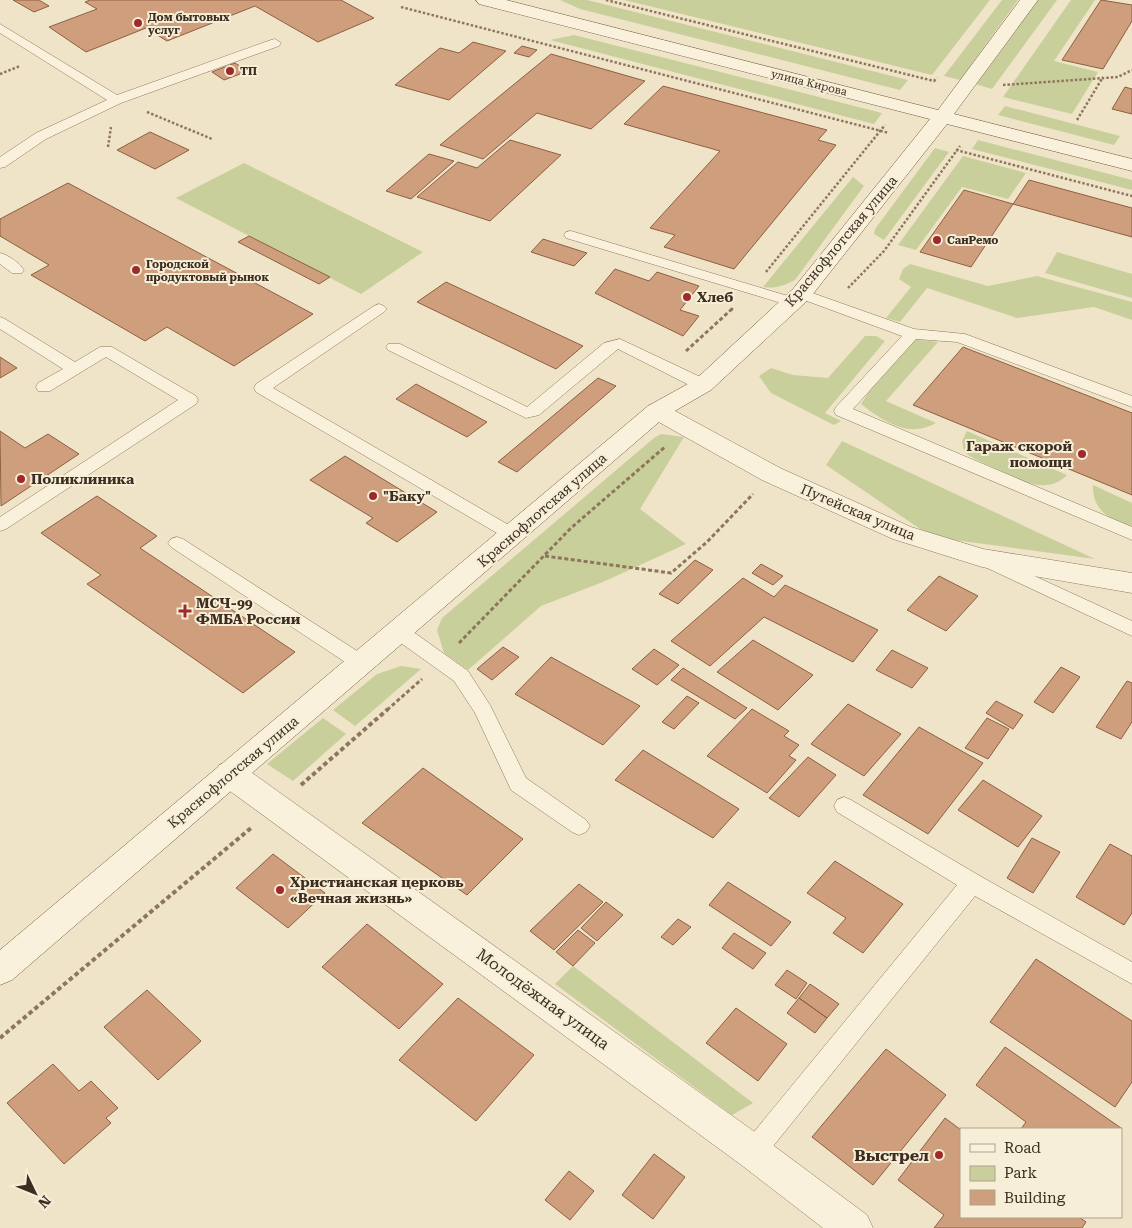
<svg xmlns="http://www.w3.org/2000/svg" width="1132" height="1228" font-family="'Roboto Serif',serif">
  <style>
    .green { fill: #c9cf9b }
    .building { fill: #cf9f7d; stroke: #8d5f41 }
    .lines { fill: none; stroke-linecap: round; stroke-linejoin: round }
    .lane-casing { stroke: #8d765c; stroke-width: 1 }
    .street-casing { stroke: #8d765c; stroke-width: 1 }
    .secondary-casing { stroke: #6f573f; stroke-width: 1 }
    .path-far2 { stroke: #8d765c; stroke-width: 2.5; stroke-dasharray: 2.5 2; stroke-linecap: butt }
    .path-far1 { stroke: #8d765c; stroke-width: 3; stroke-dasharray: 4 2.5; stroke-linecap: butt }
    .path { stroke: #8d765c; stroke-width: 4; stroke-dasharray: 4.5 3; stroke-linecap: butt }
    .lane { fill: #faf1dc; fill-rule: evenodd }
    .street { fill: #faf1dc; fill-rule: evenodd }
    .secondary { fill: #faf1dc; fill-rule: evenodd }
    .poi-dot { fill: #9e2a2b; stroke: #f7eed8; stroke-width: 2 }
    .labels { text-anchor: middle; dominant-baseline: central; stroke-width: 4; stroke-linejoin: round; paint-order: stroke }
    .far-poi-label { font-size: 11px; font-weight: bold; fill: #3d2e20; stroke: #f7eed8; text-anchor: start }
    .far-street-label { font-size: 11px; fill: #3d2e20; stroke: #f7eed8 }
    .street-label { font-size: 14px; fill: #3d2e20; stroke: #f7eed8 }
    .poi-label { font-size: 14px; font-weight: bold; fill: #3d2e20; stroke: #f7eed8; text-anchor: start }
    .near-street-label { font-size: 16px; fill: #3d2e20; stroke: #f7eed8 }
    .near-poi-label { font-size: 16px; font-weight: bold; fill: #3d2e20; stroke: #f7eed8; text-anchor: end }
  </style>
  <rect width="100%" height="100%" fill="#f0e4c8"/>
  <path class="green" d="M560,0h27l321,80 -8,10 -320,-81z
    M624,0h366l-58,75z
    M1002,0h16l-58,80 -16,-4z
    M1038,0h19l-65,89 -17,-5z
    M1071,0h24l-41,61 44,11 -26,42 -69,-17z
    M574,35l308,78 -8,11 -324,-84z
    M1005,106l115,30 -6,9 -116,-30z
    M978,140l154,40v10l-160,-41z
    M935,148l14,4 -65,88 -10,-6 1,-5z
    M963,156l63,17 -18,26 -46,-12 -46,63 -18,-5z
    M244,163l179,89 -62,42 -185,-96z
    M853,177l11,9 -69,94c-12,6 -20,9 -32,7z
    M1057,252l75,22v24l-87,-25z
    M910,264l78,22 49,-10 95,26v18l-38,-13 -77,11 -90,-30 -27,34 -14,-4 25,-31 -12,-8 4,-10z
    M865,336h11l9,5 -60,72 16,8 -7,4 -63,-32 -12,-17 12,-8 22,7 35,3z
    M904,338l34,4 -52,59 50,22c-27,16 -53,-2 -75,-19z
    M967,431l100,44c-21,22 -52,3 -75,-8 -8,-4 -20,-8 -27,-15 -2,-3 -2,-8 -3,-11z
    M661,434l23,3 -44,72 46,35 -83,38 -62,24 -73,64 -24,-17 -7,-23 5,-12 212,-180z
    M842,441l253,118 -163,-22 -106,-72z
    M1093,485l39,18v23c-22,-5 -40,-16 -39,-41z
    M401,666l20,3 -66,57 -22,-16 44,-36z
    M323,718l23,16 -53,47 -26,-17z
    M573,966l180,137 -21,12 -177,-131z"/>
  <path class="building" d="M13,0h26l10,6 -15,6z
    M90,0h251l33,18 -56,24 -63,-36 -88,35 -21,-13 -60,24 -37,-25 48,-18 -12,-7z
    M1101,0l31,5v16l-29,48 -41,-9z
    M473,42l33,9 -57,49 -54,-15 45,-37 19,5z
    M522,46l15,4 -8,7 -15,-4z
    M551,54l94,27 -54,48 -54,-16 -54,46 -43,-14z
    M235,63l13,8 -24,9 -12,-8z
    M663,86l164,44 -9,10 18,5 -102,124 -70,-22 11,-12 -25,-7 70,-77 -96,-27z
    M1125,87l7,2v25l-20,-5z
    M150,132l39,18 -34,19 -38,-19z
    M510,140l51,15 -71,66 -73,-24 41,-35 19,6z
    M429,154l25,7 -43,38 -25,-8z
    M1029,180l103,28v29l-119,-33z
    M68,183l245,131 -79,52 -67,-39 -22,14 -114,-66 18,-10 -49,-29v-17z
    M964,190l49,14 -42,63 -51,-15z
    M249,236l81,41 -11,7 -81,-42z
    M543,239l44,14 -13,13 -43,-14z
    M615,269l34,12 8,-9 42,14 -19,24 19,6 -16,20 -88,-43z
    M446,282l137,64 -27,23 -139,-67z
    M963,347l169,66v82l-219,-90z
    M0,357l17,11 -17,10z
    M598,378l18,8 -99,86 -19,-10z
    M416,384l71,38 -20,15 -71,-38z
    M0,431l25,17 23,-14 31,20 -78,52z
    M345,456l92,56 -40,30 -31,-19 7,-5 -63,-38z
    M97,496l60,40 -17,12 155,104 -52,41 -156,-109 14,-9 -60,-42z
    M695,560l18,10 -35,34 -19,-10z
    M761,564l22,12 -10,9 -21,-12z
    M939,576l39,20 -32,35 -39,-21z
    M743,578l31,19 11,-12 93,45 -25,32 -89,-45 -54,49 -39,-25z
    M753,640l60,35 -35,35 -61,-38z
    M503,647l16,10 -27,23 -15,-11z
    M654,649l25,16 -22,20 -25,-16z
    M892,650l36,18 -16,20 -36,-18z
    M551,657l89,49 -37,39 -88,-51z
    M1061,667l19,10 -27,36 -19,-11z
    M683,668l64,40 -12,11 -64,-39z
    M1127,681l5,2v39l-11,17 -25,-12z
    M687,696l12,7 -25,26 -12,-7z
    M996,701l27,14 -10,14 -27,-16z
    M848,704l53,30 -37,42 -53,-32z
    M752,709l37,22 -5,5 15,9 -10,11 7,4 -29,33 -60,-37z
    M987,718l22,11 -21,30 -23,-11z
    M919,727l64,36 -55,71 -65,-39z
    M643,750l96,59 -26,29 -98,-58z
    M808,757l28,18 -37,42 -30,-19z
    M423,768l100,71 -56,56 -105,-72z
    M983,780l59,36 -24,31 -60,-37z
    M1032,838l28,14 -27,41 -26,-15z
    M1110,844l22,12v57l-8,12 -48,-28z
    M273,854l52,39 -37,35 -52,-40z
    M835,861l68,43 -40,49 -30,-20 13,-15 -39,-25z
    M728,882l63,40 -20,24 -62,-41z
    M579,884l24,18 -49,48 -24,-19z
    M606,902l17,13 -26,26 -16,-13z
    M678,919l13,8 -18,18 -12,-8z
    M367,924l76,60 -44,45 -77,-62z
    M578,930l17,13 -22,23 -17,-14z
    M734,933l32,20 -13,16 -31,-21z
    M1036,959l96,62v61l-17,25 -125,-85z
    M787,970l20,13 -11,16 -21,-14z
    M810,984l29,20 -12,14 -28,-20z
    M147,990l54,51 -43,39 -54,-53z
    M458,998l76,57 -58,66 -77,-61z
    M799,998l28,20 -12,15 -28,-20z
    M736,1008l51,36 -29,37 -52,-38z
    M1005,1047l116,81 -1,1h-99l5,-7 -50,-37z
    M886,1049l60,46 -73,90 -61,-48z
    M53,1064l26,27 12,-10 27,27 -12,10 5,5 -47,41 -57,-61z
    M945,1118l16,12v87h118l7,5 -4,6h-148l10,-13 -46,-35z
    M654,1154l31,23 -32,42 -31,-24z
    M569,1171l25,20 -24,29 -25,-20z"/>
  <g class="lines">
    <defs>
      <path id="lane" d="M0,24l117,71 154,-55 4,-1 6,4 -2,3 -158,57 -75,36 -41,28 -5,1v-11l36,-24 71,-33 -107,-67z
        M571,231l227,68 3,3 -3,3h-10l-222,-67 -2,-3 2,-3z
        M0,253c9,2 19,10 24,17l-2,3h-10l-12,-9z
        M801,289l113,40 51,5 167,62v11l-175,-65 -41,-3 -63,70 279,118v13l-296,-125 -2,-4 2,-4 66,-71 -106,-39 -3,-3 3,-3z
        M379,304l5,2 3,3 -3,3 -111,76 246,143 3,4 -3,4 -6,2 -6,-2 -251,-147 -2,-4 2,-4 118,-78z
        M0,317l5,2 70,43 25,-15h12l84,49 2,4 -2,4 -190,125 -6,2v-14l178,-117 -72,-43 -56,34h-12l-2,-4 2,-4 25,-14 -63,-40z
        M620,339l89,42 2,4 -2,4h-12l-79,-40 -79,66 -13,3 -138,-68 -2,-3 2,-3h12l127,63 77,-64z
        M177,537l6,2 185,119 3,5 -3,5 -7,2 -7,-2 -183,-121 -3,-4 3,-4z
        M991,556l141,65v15l-147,-69 -3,-5 3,-5z
        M398,624l7,2 63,45 22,34 36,73 60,42 4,6 -4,6 -7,3 -7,-3 -61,-42 -36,-77 -21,-32 -63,-45 -2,-5 2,-5z
        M844,797l7,3 129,76 152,86v22l-157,-88 -213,264 -9,4 -9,-4 -3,-8 3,-8 213,-259 -120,-73 -3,-6 3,-6z"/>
      <path id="street" d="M657,403l9,3 114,62 131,59 72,22 149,24v20l-150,-26 -89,-28 -131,-59 -114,-64 -3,-5 3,-5z
        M230,762l11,3 525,375 101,75 6,13h-50l-83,-64 -521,-381 -4,-9 4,-9z"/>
      <path id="secondary" d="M476,0h30l432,110 82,-110h18l-84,114 178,45v12l-185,-47 -138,175 -98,91 -45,26 -654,564 -12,5v-35l648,-544 47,-26 98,-91 137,-170 -451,-115z"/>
    </defs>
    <use href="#lane" class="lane-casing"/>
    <use href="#street" class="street-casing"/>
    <use href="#secondary" class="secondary-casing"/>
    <path class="path-far2" d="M606,0l328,81 3,-3
      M401,7l488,126
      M0,74l20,-8
      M1003,85l115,-8 14,-7
      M147,112l65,27
      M1077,120l26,-43
      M108,147l3,-20
      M956,150l176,46
      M766,272l119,-147
      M848,288l36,-37 76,-105
      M731,310l2,-2"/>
    <path class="path-far1" d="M686,351l47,-43
      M545,556l126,17 36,-31 46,-48
      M459,643l112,-115 95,-82
      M387,710l35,-31"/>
    <path class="path" d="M301,785l87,-76
      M0,1038l251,-210"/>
    <use href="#lane" class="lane"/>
    <use href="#street" class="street"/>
    <use href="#secondary" class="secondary"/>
  </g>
  <g class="poi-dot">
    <circle cx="138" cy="23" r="5"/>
    <circle cx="230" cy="71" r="5"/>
    <circle cx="937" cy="240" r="5"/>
    <circle cx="136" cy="270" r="5"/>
    <circle cx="687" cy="297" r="5"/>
    <circle cx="1082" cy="454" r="5"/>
    <circle cx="21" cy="479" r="5"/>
    <circle cx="373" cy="496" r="5"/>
    <path d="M182.5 603.5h5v5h5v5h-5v5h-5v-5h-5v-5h5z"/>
    <circle cx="280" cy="890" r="5"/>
    <circle cx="939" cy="1155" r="5"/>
  </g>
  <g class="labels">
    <g class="far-poi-label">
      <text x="148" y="17">Дом бытовых<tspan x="148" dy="13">услуг</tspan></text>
      <text x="240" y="71">ТП</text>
      <text x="947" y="240">СанРемо</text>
      <text x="146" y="264">Городской<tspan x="146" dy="13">продуктовый рынок</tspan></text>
    </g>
    <g class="far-street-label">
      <text transform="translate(809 83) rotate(14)">улица Кирова</text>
    </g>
    <g class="street-label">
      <text transform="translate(841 241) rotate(-50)">Краснофлотская улица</text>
      <text transform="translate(542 510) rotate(-41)">Краснофлотская улица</text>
      <text transform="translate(858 512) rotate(23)">Путейская улица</text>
      <text transform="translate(233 772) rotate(-40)">Краснофлотская улица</text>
    </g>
    <g class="poi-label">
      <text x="697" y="297">Хлеб</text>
      <text x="1072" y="446" text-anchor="end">Гараж скорой<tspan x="1072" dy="16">помощи</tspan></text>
      <text x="31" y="479">Поликлиника</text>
      <text x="383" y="496">"Баку"</text>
      <text x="196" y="603">МСЧ-99<tspan x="196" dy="16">ФМБА России</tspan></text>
      <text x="290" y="882">Христианская церковь<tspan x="290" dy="16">«Вечная жизнь»</tspan></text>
    </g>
    <g class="near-street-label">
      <text transform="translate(543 999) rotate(36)">Молодёжная улица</text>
    </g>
    <g class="near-poi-label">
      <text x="929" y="1155">Выстрел</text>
    </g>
  </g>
  <rect x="960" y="1128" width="162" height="90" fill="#f7eed8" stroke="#ada18e"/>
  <rect x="970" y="1144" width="25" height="8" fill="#faf1dc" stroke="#ada18e"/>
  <text x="1004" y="1153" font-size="15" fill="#3d2e20">Road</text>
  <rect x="970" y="1166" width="25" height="15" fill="#c9cf9b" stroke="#ada18e"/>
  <text x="1004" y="1178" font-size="15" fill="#3d2e20">Park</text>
  <rect x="970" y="1190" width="25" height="15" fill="#cf9f7d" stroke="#ada18e"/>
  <text x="1004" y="1203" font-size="15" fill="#3d2e20">Building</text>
  <g transform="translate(35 1193) rotate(133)" stroke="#f7eed8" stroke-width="4" paint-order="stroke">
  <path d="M0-4L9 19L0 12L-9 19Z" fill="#3d2e20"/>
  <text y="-8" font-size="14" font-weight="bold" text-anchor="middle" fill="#3d2e20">N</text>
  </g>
</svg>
